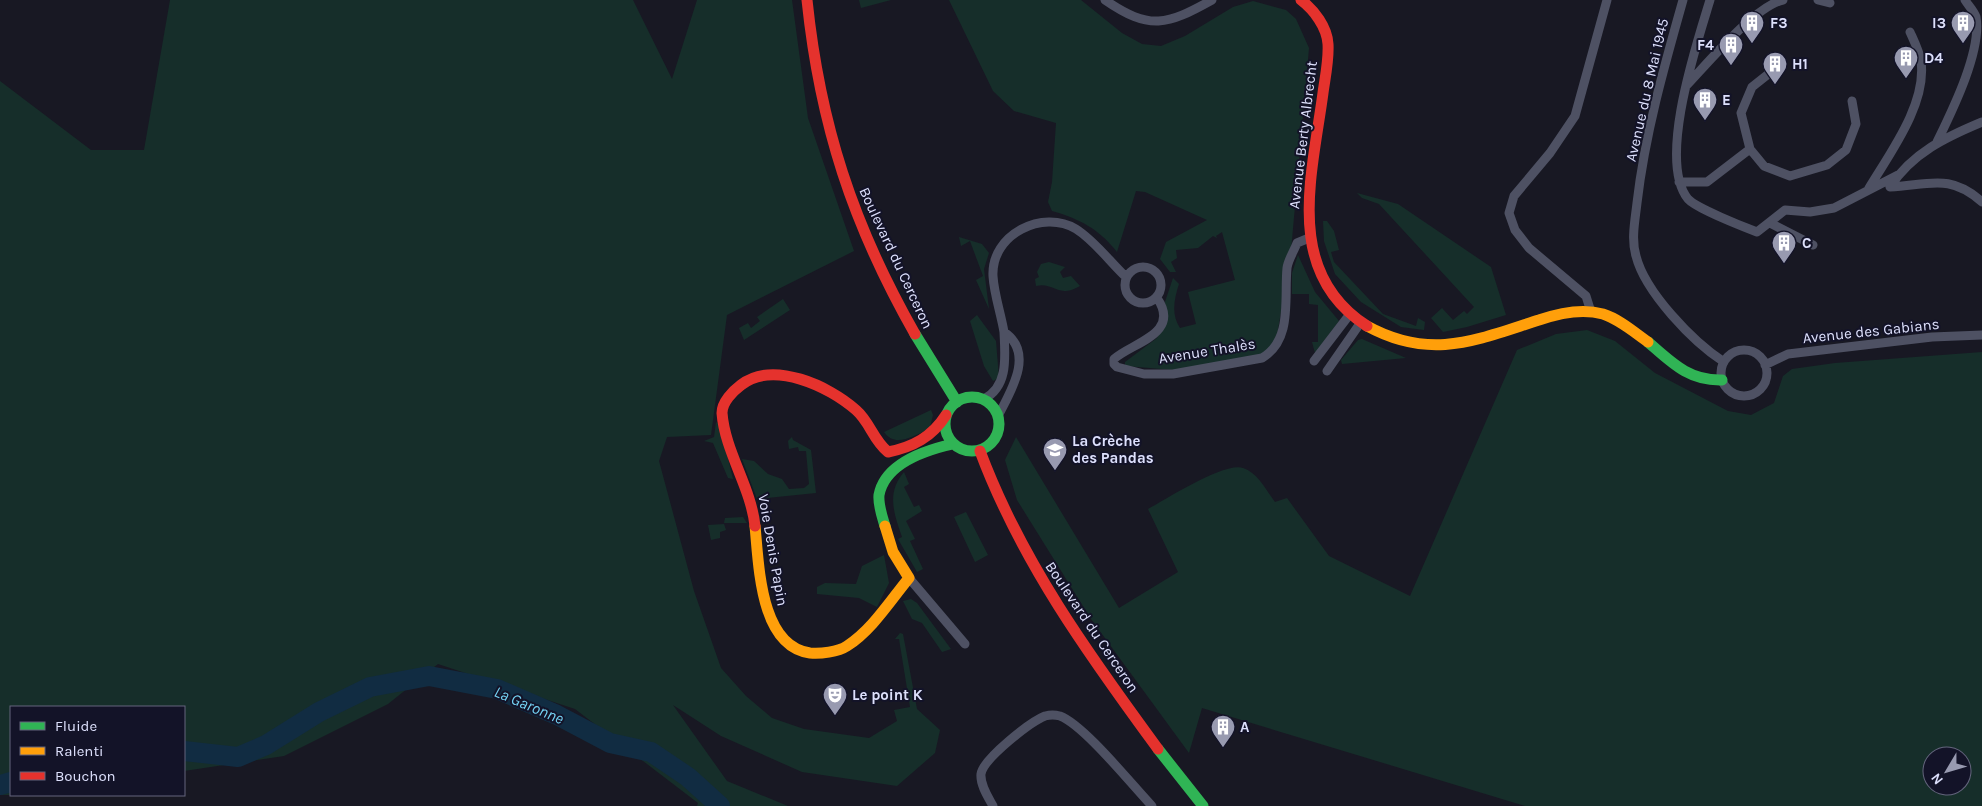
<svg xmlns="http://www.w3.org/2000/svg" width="1982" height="806" font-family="Karla,sans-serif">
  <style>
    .green { fill: #162e2a; fill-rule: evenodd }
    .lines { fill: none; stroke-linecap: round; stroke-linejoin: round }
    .river { stroke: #112c42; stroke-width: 20 }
    .street { stroke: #4e5163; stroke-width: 9 }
    .fast { stroke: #30b455; stroke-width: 11 }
    .slow { stroke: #ff9f0a; stroke-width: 11 }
    .jam { stroke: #e5322d; stroke-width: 11 }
    .labels { text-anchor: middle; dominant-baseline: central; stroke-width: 4; stroke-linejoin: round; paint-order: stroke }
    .poi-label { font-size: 15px; font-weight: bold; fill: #dde0fc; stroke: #131328; text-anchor: start }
    .street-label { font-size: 15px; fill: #dde0fc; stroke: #131328 }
    .water-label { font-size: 16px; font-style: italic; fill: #74d2f3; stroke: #131328 }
  </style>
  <rect width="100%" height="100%" fill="#181823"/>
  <path class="green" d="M170,0h463l39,79 25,-79h95l16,118 46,133 -127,64 -16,120 -44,2 -8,24 35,130 27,77 25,28 26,22 32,11 65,9 28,-17 -3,-11 16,-3 -11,-68h-4l5,-6 3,1 14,75 23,21 -5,23 -38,33 -95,-14 -81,-36 -48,-31 54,76 61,25h-91l1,-3 -123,-94 -137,-45 -50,40 -104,52 -100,15v-64h-173v88h7h-18v-714l91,69h53z
    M859,0h32l-30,8z
    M949,0h132l41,33 20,11 19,2 24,-10 48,-29 20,-6 33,9 10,9 13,29 -18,203 -15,91 -11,12 -91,16 -49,-4v-4l32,-24 7,-14 1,-22 8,-24 6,6c-5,15 -8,31 1,44l16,-4 -8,-32 47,-12 -13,-48 -6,4 1,2 -4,-2 -15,12 -22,2 1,8 -6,4 5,10h-6l-10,-13 6,-17 41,-22 -62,-28 -9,-1 -19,61c-18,-23 -37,-33 -65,-41l-4,-9 4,-20 4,-59 -42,-12 -21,-20z
    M1357,193l41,11 93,63 15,48 -39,12 -24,5 -12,-14 11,-10 11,12 11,-9 3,3 7,-7 -95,-103 -17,-6z
    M1323,221h4l7,10 5,19 -8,2 3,10 49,52 33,12 2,-8 7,4 -1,8 -23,-3 -40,-25 -26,-28 -11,-33z
    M959,237l23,7 7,9 -5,16 5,40 -13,-29 7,-4 -13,-35 -9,5z
    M1298,255l17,37 24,29 -24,32 -3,-11h6v-37l-9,-1v-10h-17v-21z
    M1049,262l16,5 -5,5 3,6 8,-2 9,10c-23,13 -25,-4 -44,0l-1,-7 4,-2 -2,-5 4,-8z
    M783,299l7,11 -46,30 -5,-12 9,-5 3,5 9,-7 -3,-4z
    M977,315l19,26 3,37 -6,3 -9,-15 -14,-45z
    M1587,330l28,11 40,32 73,38 23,4 23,-12 9,-27 9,-7 43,-6 147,-11v454h-457l-323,-98 -13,45 -98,-134 -74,-119 -12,-40 11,-23 103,171 59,-36 -30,-63c18,-10 78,-48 95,-41 15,5 23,22 32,34l12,-4 42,58 81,40 107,-246 39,-16zM1932,756h30v30h-30z
    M1362,339l44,19 -64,6 -1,-4 17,-20z
    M931,410l2,5 -3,12 -3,3c-14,6 -32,18 -43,2z
    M716,422l4,3 13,54 -5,-1 -15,-35 -9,-2 10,-4z
    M792,437l1,3 18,10 5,43 -59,6 -15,-40 12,2 14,13 14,5 7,10 15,-1 5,-4 -3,-33h-7l-1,-4 -9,2 -1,-8z
    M904,472l5,12 -5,3 10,20 5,-2 3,6 -16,10 9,18 -5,2 13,28 -6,3 -19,-33 4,-2c-8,-23 -16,-44 2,-65z
    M966,512l22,43 -13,7 -21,-45z
    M743,517l4,6h-23l1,-5z
    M724,524l2,6 -6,2v6l-9,2 -3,-15z
    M884,555l5,28 -12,24 -18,-9 -42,-4v-7l8,-4 31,1 6,-18z
    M911,599l6,4 34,46 -9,3 -20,-29 -10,-4 -9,-18z"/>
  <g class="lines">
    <path class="river" d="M184,751l54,6 28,-12 53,-33 51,-25 59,-11 68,13 60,26 53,28 41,9 37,25 32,29
      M0,785l11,-3"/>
    <path class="street" d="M1105,0c45,31 62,25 107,0
      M1683,0c-19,67 -38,134 -46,203 -2,18 -6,36 -1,53 9,36 57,86 88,106
      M1710,0c-13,43 -53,161 -22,199 8,9 56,28 69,33l28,-22 25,2 24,-4 64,-33
      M1818,0l12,3
      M1776,68l-24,19 -11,26 9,36 14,17 26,10 37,-11 19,-15 10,-26 -4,-23
      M1686,86c21,-22 69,-80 97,-86
      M1937,142c15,-31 45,-91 39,-125 -2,-6 -8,-12 -11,-17
      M1679,182h28l43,-33
      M1890,187c22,-34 56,-50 92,-65
      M1890,187c39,-2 60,-14 92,15
      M1869,188c21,-35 58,-84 52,-127 -2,-10 -7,-20 -11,-29
      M1770,223l43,22
      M1125 285a18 18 0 1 1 36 0a18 18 0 1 1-36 0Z
      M1157,298c25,36 -26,45 -43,61v5l3,3 27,7h29l89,-16c31,-18 22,-60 25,-90 1,-8 7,-17 10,-25l12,-5
      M1591,312l-5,-16 -57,-48 -14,-18 -6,-17 5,-17 36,-43 25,-37 32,-116
      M1721 373a23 23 0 1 1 46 0a23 23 0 1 1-46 0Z
      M1314,361l36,-47
      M1765,365l23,-11 144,-17 50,-2
      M1327,371l34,-49
      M984,399c25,-13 21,-43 20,-67
      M998,416c13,-25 37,-63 6,-84 -3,-18 -10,-38 -11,-56 -2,-42 50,-67 83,-47 19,12 34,33 50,48
      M909,578l56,66
      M993,806c-5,-9 -13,-21 -12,-32 2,-15 49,-52 64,-58 4,-1 11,-1 15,0 24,9 72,69 92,90"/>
    <path class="fast" d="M915,334l42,68
      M1648,342c24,21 41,39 74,38
      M945 424a27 27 0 1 1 54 0a27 27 0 1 1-54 0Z
      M885,526c-3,-10 -7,-21 -6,-31 6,-32 47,-45 74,-51
      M1158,749l45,57"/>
    <path class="slow" d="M1367,326c64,35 109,14 172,-6 20,-7 43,-12 64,-6 16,5 31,18 45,28
      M755,526c4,40 5,120 55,127 10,1 28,-1 37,-7 25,-16 43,-45 62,-68l-16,-26 -8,-26"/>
    <path class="jam" d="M807,0c13,125 46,225 108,334
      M1301,0c13,10 26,27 27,44 1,16 -3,34 -5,49 -11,83 -40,179 44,233
      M980,451c41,110 109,204 178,298
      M755,526c-4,-39 -30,-74 -33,-113 0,-11 11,-22 19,-28 32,-25 88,1 115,25 14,12 17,30 32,42 25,-5 44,-15 58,-37"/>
  </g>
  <defs>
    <symbol id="building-pin" viewBox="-11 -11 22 30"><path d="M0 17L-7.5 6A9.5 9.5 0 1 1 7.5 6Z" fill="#989ab0" stroke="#131328"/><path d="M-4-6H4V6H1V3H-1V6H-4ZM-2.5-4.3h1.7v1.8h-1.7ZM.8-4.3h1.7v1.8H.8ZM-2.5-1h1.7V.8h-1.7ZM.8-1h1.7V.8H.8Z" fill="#fff"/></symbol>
    <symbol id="school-pin" viewBox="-11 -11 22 30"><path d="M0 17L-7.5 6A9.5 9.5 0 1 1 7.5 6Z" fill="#989ab0" stroke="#131328"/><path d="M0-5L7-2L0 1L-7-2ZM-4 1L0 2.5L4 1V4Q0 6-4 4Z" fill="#fff"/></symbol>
    <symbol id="theatre-pin" viewBox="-11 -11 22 30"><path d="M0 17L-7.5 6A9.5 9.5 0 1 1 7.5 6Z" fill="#989ab0" stroke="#131328"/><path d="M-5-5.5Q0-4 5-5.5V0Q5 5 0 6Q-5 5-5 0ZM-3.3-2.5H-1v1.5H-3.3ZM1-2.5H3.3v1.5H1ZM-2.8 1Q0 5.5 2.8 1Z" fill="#fff"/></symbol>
  </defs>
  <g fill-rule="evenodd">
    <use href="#building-pin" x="1738" y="9" width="28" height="38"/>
    <use href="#building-pin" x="1949" y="9" width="28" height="38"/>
    <use href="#building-pin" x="1717" y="31" width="28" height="38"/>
    <use href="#building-pin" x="1892" y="44" width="28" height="38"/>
    <use href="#building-pin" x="1761" y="50" width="28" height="38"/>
    <use href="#building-pin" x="1691" y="86" width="28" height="38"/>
    <use href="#building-pin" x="1770" y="229" width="28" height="38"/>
    <use href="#school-pin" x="1041" y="436" width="28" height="38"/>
    <use href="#theatre-pin" x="821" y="681" width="28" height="38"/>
    <use href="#building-pin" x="1209" y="713" width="28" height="38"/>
  </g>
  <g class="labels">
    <g class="poi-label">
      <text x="1770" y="23">F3</text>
      <text x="1946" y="23" text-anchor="end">I3</text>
      <text x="1714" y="45" text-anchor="end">F4</text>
      <text x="1924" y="58">D4</text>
      <text x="1792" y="64">H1</text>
      <text x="1722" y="100">E</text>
      <text x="1802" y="243">C</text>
      <text x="1072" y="441">La Crèche<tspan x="1072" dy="17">des Pandas</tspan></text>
      <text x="852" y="695">Le point K</text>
      <text x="1240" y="727">A</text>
    </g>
    <g class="street-label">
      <text transform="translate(1647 90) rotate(-77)">Avenue du 8 Mai 1945</text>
      <text transform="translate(1303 135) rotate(-83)">Avenue Berty Albrecht</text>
      <text transform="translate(896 258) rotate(65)">Boulevard du Cerceron</text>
      <text transform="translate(1871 331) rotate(-6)">Avenue des Gabians</text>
      <text transform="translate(1207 351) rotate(-9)">Avenue Thalès</text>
      <text transform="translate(773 550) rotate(80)">Voie Denis Papin</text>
      <text transform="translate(1092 627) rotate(56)">Boulevard du Cerceron</text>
    </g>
    <g class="water-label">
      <text transform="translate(529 705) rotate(23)">La Garonne</text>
    </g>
  </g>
  <rect x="10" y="706" width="175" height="90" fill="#131328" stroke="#64657d"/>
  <rect x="20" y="722" width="25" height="8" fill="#30b455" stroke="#64657d"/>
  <text x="55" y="731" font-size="15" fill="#dde0fc">Fluide</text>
  <rect x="20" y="747" width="25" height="8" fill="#ff9f0a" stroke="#64657d"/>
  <text x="55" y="756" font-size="15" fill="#dde0fc">Ralenti</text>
  <rect x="20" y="772" width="25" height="8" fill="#e5322d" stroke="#64657d"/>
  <text x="55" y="781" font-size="15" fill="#dde0fc">Bouchon</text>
  <g transform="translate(1947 771) rotate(232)"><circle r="24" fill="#131328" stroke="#64657d"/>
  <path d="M0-4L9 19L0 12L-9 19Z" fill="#989ab0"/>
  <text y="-8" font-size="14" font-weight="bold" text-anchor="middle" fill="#dde0fc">N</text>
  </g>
</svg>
